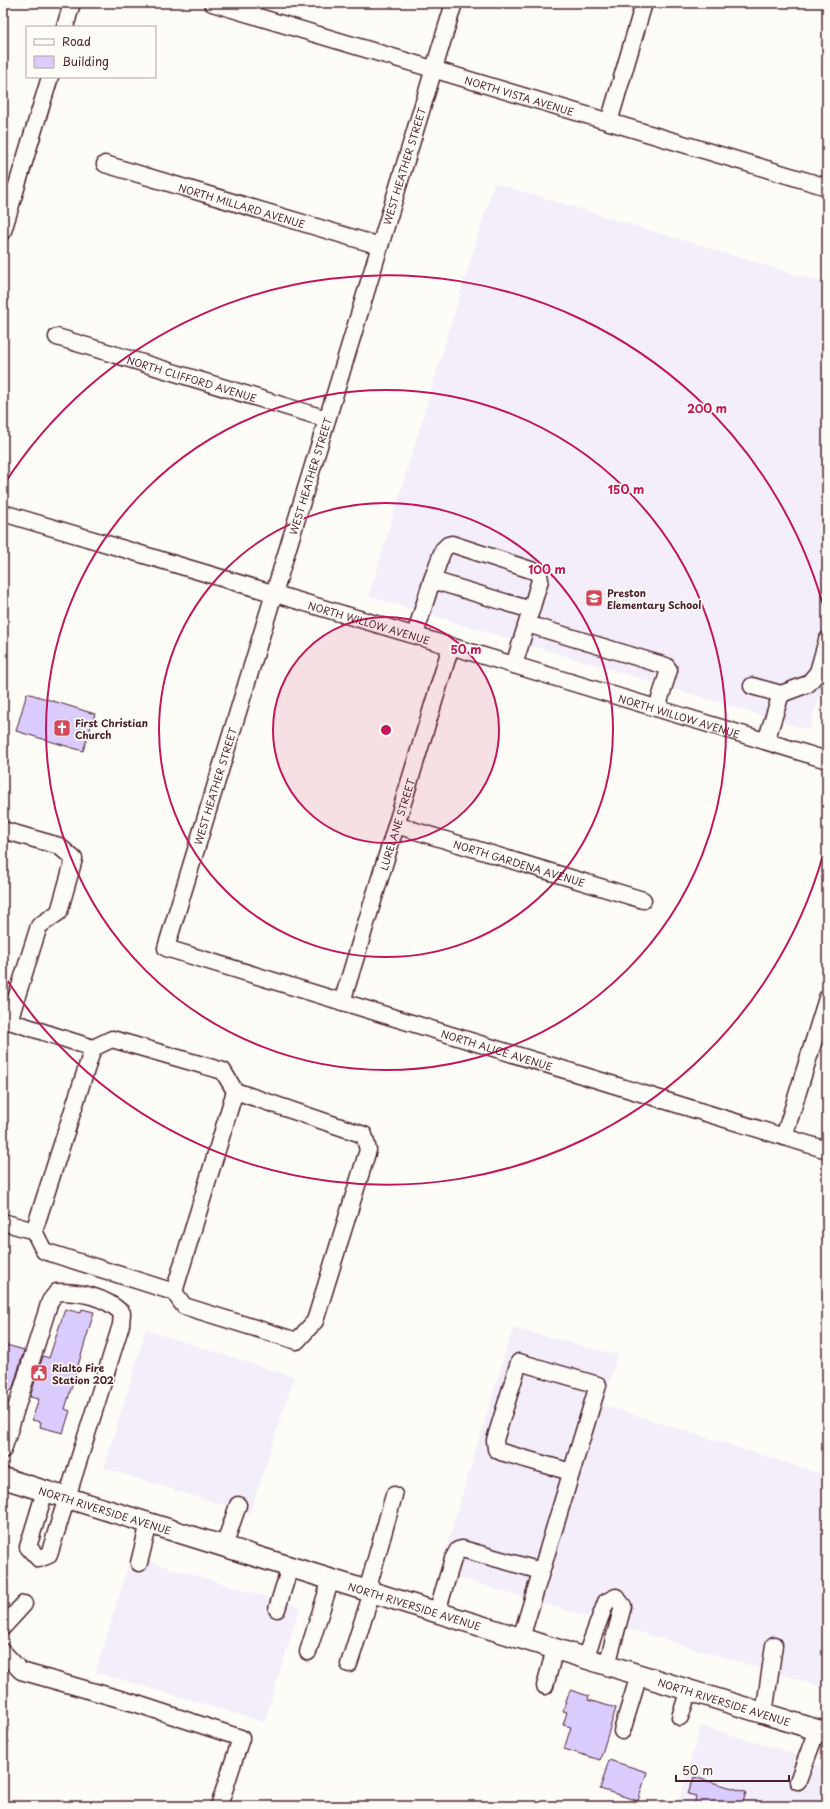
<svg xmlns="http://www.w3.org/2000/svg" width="830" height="1809" font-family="'Playpen Sans',sans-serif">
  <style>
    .built { fill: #f3eef9 }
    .building { fill: #dbccfe; stroke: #4a1f2b }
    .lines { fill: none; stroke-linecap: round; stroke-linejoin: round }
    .minor-casing { stroke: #4a1f2b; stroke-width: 19 }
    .major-casing { stroke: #4a1f2b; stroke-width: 23 }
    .minor { stroke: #fdfcf7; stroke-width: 16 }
    .major { stroke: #fdfcf7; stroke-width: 20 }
    .ring { fill: none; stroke: #c2185b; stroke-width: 2 }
    .labels { text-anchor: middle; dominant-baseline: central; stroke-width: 3.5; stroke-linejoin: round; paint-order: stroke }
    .street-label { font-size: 10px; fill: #4a1f2b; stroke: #fdfcf7 }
    .poi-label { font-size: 10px; font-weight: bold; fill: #4a1f2b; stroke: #fdfcf7; text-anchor: start }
    .centre { fill: #c2185b; stroke: #fdfcf7; stroke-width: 2 }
    .ring-label { font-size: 12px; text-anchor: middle; font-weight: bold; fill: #c2185b; stroke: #fdfcf7; stroke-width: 3.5; stroke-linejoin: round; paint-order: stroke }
  </style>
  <rect width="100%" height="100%" fill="#fdfcf7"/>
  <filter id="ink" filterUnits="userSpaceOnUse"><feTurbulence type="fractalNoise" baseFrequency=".025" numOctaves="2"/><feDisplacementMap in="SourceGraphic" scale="8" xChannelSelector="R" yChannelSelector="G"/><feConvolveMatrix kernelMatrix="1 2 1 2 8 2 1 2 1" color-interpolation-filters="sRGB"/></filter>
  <g filter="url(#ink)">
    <path class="built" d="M494,183l333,101v388l-18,58 -440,-134z
      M513,1328l104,27 -14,50 224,71v212l-388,-116z
      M146,1330l148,47 -44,136 -146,-45z
      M131,1556l169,51 -36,115 -168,-50z
      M701,1726l90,27 26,13 10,7v33h-150z"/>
    <path class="building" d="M27,693l68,21 -12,37 -67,-20z
      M65,1309l16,4 1,-4 12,3 -29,97 5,2 -7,22 -23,-6 1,-5 -9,-2 7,-21 -9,-2 13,-41 6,2z
      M3,1344l21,6 -12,41 -9,-3z
      M570,1690l19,6 -1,4 28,8 -16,52 -36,-11 7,-22 -8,-2 4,-13 -4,-1z
      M609,1760l38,12 -9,29 -38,-12z
      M694,1777l52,15 -4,14h-48l2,-10 -8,-2z"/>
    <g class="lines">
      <defs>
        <g id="minor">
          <path id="s1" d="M212,3l615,184"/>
          <path id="s2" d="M454,3l-288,945 661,202"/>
          <path d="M65,27l7,-24"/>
          <path d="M609,122l35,-119"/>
          <path id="s3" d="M105,164l275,82"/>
          <path d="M3,231l47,-154"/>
          <path id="s4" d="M57,337l270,82"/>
          <path id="s5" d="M3,513l511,152 313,95"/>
          <path d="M432,580l11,-30 5,-5 4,-1 85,28 2,3 1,5 -9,30"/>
          <path d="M527,624l139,42 3,4 -12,38"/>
          <path d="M415,635l17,-55 99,30 -17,55"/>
          <path d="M752,686l29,8 27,-10 10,-12 9,-32"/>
          <path d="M766,741l15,-47"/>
          <path id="s6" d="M396,825l247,75"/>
          <path d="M3,830l56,16 15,13 -15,53 -20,14 -30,95"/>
          <path id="s7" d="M342,1002l109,-356"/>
          <path d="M3,1019l90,29 19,-9 111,32 12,20 129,44 4,15 -53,171 -18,20 -113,-35 -10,-14 61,-201"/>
          <path d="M784,1137l43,-139"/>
          <path d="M3,1222l31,9 10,20 130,41"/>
          <path d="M34,1231l59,-183"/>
          <path d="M3,1450l47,-149 7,-9c24,0 47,4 65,21l-1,12 -72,230 -10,4 -11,-12 17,-56"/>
          <path d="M224,1546l14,-41"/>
          <path d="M139,1563l10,-40"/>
          <path d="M367,1591l27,-96"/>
          <path d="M277,1609l13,-42"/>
          <path d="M437,1612l16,-53 5,-9 4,-1 79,22"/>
          <path d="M3,1627l21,-23"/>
          <path d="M521,1638l77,-253 -79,-23 -24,78 1,9 5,3 70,20"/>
          <path d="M3,1652l18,19 113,32 107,35 -22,68"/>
          <path d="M308,1652l23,-73"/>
          <path d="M585,1658l21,-56 10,-5 7,9 -16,59"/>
          <path d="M349,1664l23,-72"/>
          <path d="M545,1686l10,-37"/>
          <path d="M764,1714l10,-69"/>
          <path d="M680,1717l9,-27"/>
          <path d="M622,1731l17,-56"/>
          <path d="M798,1781l19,-51"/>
        </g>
        <g id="major">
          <path id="s8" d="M3,1478l824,255"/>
        </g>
      </defs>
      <use href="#minor" class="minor-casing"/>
      <use href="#major" class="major-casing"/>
      <use href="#minor" class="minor"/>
      <use href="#major" class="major"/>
    </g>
  </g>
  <circle cx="386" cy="730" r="113" fill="#c2185b" fill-opacity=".12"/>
  <g class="ring">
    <circle cx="386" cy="730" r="113"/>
    <circle cx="386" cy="730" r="227"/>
    <circle cx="386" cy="730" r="340"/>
    <path d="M827 840A454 454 0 0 1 3 974M3 486A454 454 0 0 1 827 620"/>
  </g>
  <defs>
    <symbol id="school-square" viewBox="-11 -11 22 22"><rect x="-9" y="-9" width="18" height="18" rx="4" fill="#d1495b" stroke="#fdfcf7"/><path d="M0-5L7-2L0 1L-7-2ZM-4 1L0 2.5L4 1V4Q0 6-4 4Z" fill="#fff"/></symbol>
    <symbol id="church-square" viewBox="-11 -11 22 22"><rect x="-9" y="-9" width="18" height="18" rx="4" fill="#d1495b" stroke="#fdfcf7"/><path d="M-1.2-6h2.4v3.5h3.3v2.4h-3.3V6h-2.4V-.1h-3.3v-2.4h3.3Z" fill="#fff"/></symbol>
    <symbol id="civic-square" viewBox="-11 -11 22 22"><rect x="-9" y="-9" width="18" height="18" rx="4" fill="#d1495b" stroke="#fdfcf7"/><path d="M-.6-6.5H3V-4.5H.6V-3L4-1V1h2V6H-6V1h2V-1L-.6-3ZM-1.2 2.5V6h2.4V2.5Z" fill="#fff"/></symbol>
  </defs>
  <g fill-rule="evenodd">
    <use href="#school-square" x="584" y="588" width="20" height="20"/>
    <use href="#church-square" x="52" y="718" width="20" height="20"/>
    <use href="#civic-square" x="29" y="1363" width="20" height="20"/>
  </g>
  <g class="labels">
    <g class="street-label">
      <text stroke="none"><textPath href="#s1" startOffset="321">NORTH VISTA AVENUE</textPath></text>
      <text transform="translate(404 166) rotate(-73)">WEST HEATHER STREET</text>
      <text stroke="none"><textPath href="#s3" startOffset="143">NORTH MILLARD AVENUE</textPath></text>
      <text stroke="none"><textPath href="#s4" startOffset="141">NORTH CLIFFORD AVENUE</textPath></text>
      <text transform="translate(310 476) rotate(-73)">WEST HEATHER STREET</text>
      <text stroke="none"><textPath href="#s5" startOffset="382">NORTH WILLOW AVENUE</textPath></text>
      <text stroke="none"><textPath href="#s5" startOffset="706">NORTH WILLOW AVENUE</textPath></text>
      <text transform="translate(215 786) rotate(-73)">WEST HEATHER STREET</text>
      <text stroke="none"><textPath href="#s7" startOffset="186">LURELANE STREET</textPath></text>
      <text stroke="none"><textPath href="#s6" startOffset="129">NORTH GARDENA AVENUE</textPath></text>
      <text stroke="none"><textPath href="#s2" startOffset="1334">NORTH ALICE AVENUE</textPath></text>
      <text stroke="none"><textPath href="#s8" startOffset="107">NORTH RIVERSIDE AVENUE</textPath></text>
      <text stroke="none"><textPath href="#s8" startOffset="431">NORTH RIVERSIDE AVENUE</textPath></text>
      <text stroke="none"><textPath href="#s8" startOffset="755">NORTH RIVERSIDE AVENUE</textPath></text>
    </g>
    <g class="poi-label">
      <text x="607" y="592">Preston<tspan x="607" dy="12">Elementary School</tspan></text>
      <text x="75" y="722">First Christian<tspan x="75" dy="12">Church</tspan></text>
      <text x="52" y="1367">Rialto Fire<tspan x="52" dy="12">Station 202</tspan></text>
    </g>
  </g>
  <circle cx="386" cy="730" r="6" class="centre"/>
  <g class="ring-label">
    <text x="707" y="413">200 m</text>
    <text x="626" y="494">150 m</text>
    <text x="547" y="574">100 m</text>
    <text x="466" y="654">50 m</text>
  </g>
  <rect width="830" height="1809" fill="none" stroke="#fdfcf7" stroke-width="16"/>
  <rect x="8" y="8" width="814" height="1793" fill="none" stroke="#4a1f2b" stroke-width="1.5" filter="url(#ink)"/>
  <rect x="26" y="26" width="130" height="52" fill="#fdfcf7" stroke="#b5a4a5"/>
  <rect x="34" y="39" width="20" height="6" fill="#fdfcf7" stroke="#b5a4a5"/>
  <text x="62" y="46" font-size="12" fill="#4a1f2b">Road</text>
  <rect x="34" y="56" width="20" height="12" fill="#dbccfe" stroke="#b5a4a5"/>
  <text x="62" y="66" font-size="12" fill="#4a1f2b">Building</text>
  <path d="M676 1775v6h113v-6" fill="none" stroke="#4a1f2b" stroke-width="2"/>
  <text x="682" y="1775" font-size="12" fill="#4a1f2b" stroke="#fdfcf7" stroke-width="3" paint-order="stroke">50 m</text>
</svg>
